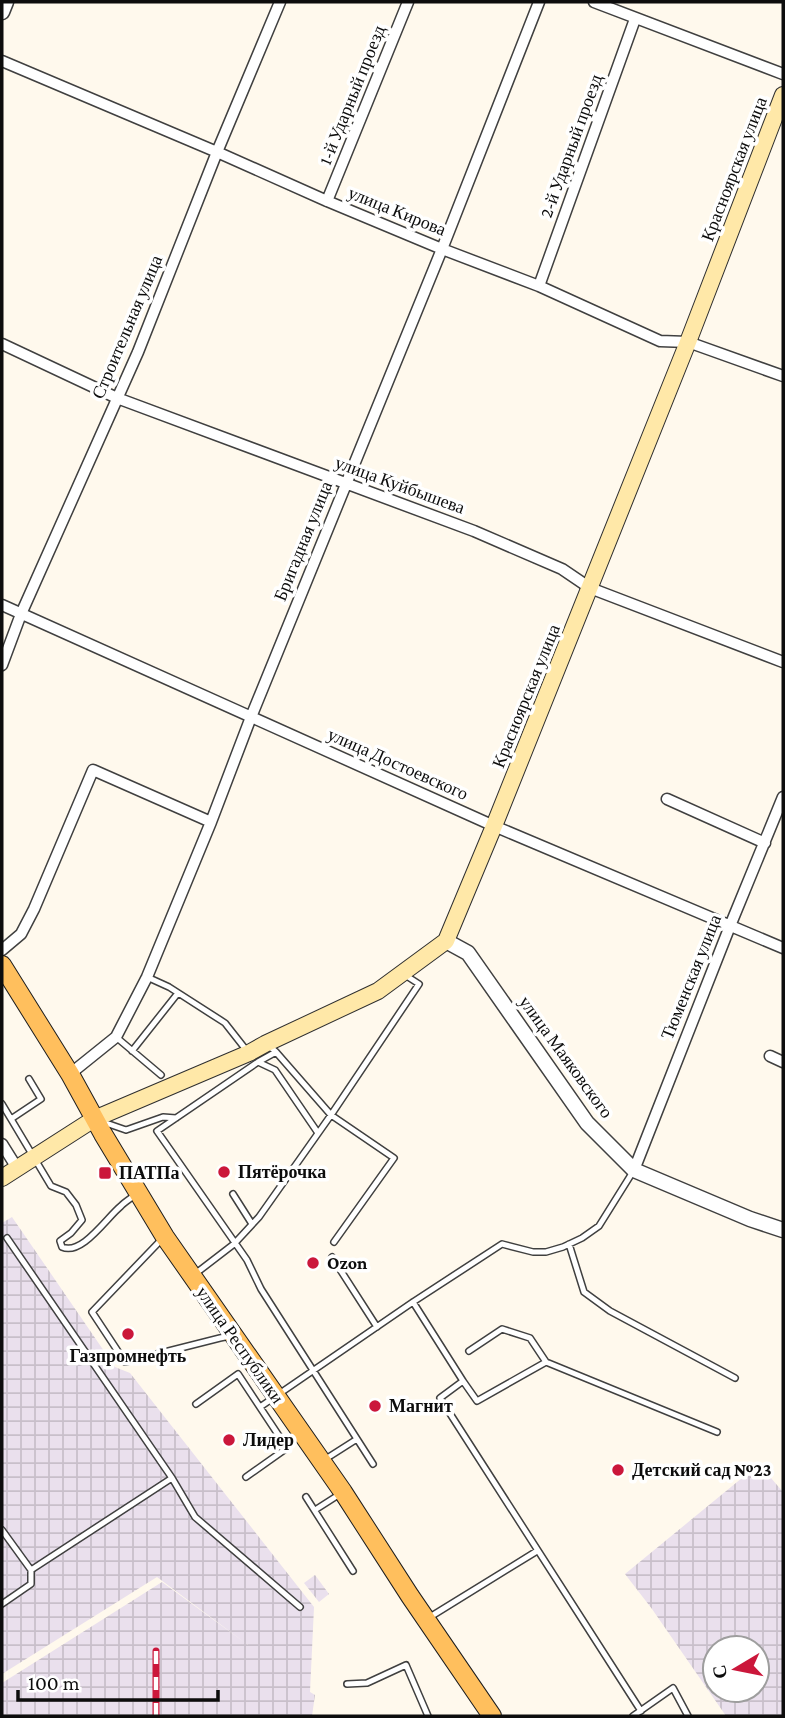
<svg xmlns="http://www.w3.org/2000/svg" width="785" height="1718" font-family="'Crimson Pro',serif">
  <style>
    .industrial { fill: url(#industrial-grid); fill-rule: evenodd }
    .lines { fill: none; stroke-linecap: round; stroke-linejoin: round }
    .service-casing { stroke: #404040; stroke-width: 8 }
    .minor-casing { stroke: #404040; stroke-width: 13 }
    .tertiary-casing { stroke: #404040; stroke-width: 17 }
    .secondary-casing { stroke: #2f2f2f; stroke-width: 18 }
    .primary-casing { stroke: #1e1e1e; stroke-width: 20 }
    .service { stroke: #fff; stroke-width: 5 }
    .minor { stroke: #fff; stroke-width: 10 }
    .tertiary { stroke: #fff; stroke-width: 14 }
    .secondary { stroke: #ffe8a8; stroke-width: 16 }
    .primary { stroke: #ffbf5d; stroke-width: 18 }
    .rail-casing { stroke: #cb173b; stroke-width: 7 }
    .rail { stroke: #fff; stroke-width: 4.5; stroke-dasharray: 13; stroke-linecap: butt }
    .poi-dot { fill: #cb173b; stroke: #fff; stroke-width: 2.5 }
    .labels { text-anchor: middle; dominant-baseline: central; stroke-width: 7; stroke-linejoin: round; paint-order: stroke }
    .street-label { font-size: 18px; fill: #0d0d0d; stroke: #fff }
    .poi-label { font-size: 18px; font-weight: bold; fill: #0d0d0d; stroke: #fff; text-anchor: start }
  </style>
  <defs>
    <pattern id="industrial-grid" width="8" height="8" patternUnits="userSpaceOnUse" patternTransform="scale(1.75)"><rect width="8" height="8" fill="#eae0ed"/><path d="M0 4h8M4 0v8" fill="none" stroke="#c8bfca"/></pattern>
  </defs>
  <rect width="100%" height="100%" fill="#fff9ed"/>
  <path class="industrial" d="M12,1217l103,150 15,6 184,234 -4,85 5,3 -3,21h-310v-33l160,-101 86,63 -91,-68 -155,97v-451z
    M759,1464l24,28v224h-57l-74,-107 -27,-35zM715,1648h42v42h-42z
    M315,1575l14,19 -10,8 -15,-19z"/>
  <g class="lines">
    <defs>
      <path id="service" d="M147,977l22,10 56,36 22,28
        M116,1037l45,38
        M268,1045l8,7 55,63 63,43 -60,84
        M132,1051l46,-58
        M258,1062l18,-10
        M29,1079l12,20 -30,20 40,67 15,6 10,13 6,15 -11,13 -11,8 2,6c20,9 45,-30 59,-41 4,-4 9,-7 14,-11
        M2,1104l9,15
        M103,1122l23,8 37,-13 13,1
        M318,1133l-43,-63 -17,-8 -101,69 90,129 14,29 112,175
        M233,1194l19,30
        M7,1238l165,240 23,39 105,90
        M162,1239l-70,73 33,50 95,-24 10,-2
        M569,1244l15,48 26,19 125,67
        M332,1257l45,70
        M195,1274l39,-30 25,-27 72,-102 88,-131 -14,-9
        M413,1302l50,79 -23,17 201,313
        M469,1351l33,-22 28,9 16,24
        M463,1381l14,20 69,-39 171,70
        M196,1404l42,-30 49,74 -41,29
        M260,1407l153,-105 89,-58 31,8h13l17,-5 19,-9 17,-12 35,-56
        M324,1460l33,-21
        M306,1497l47,74
        M315,1510l25,-16
        M2,1530l29,40v14l-29,20
        M31,1570l141,-92
        M430,1617l107,-66
        M347,1684l20,-1 39,-18 22,51
        M633,1716l40,-28 15,28"/>
      <path id="minor" d="M594,2l189,72
        M2,61l215,91 110,49 115,48 97,37 121,55 28,1 95,34
        M327,201l81,-199
        M539,286l96,-267
        M2,344l115,54 357,133 88,38 28,19 193,74
        M2,605l492,221 289,122
        M2,665l19,-51 117,-262 79,-200 63,-150
        M667,799l98,44
        M2,950l19,-16 13,-25 59,-139 118,52
        M770,1056l13,6
        M70,1074l46,-37 31,-60 64,-155 40,-105 191,-468 97,-247
        M2,1144l15,24
        M634,1170l96,-244 53,-129"/>
      <path id="tertiary" d="M2,12l4,-10
        M446,941l22,12 119,170 47,47 116,49 33,11"/>
      <path id="secondary" d="M2,1178l92,-59 155,-66 16,-9 113,-53 68,-50 48,-115 194,-484 95,-247"/>
      <path id="primary" d="M2,965l68,109 33,60 62,103 178,255 67,104 82,120"/>
    </defs>
    <use href="#service" class="service-casing"/>
    <use href="#minor" class="minor-casing"/>
    <use href="#tertiary" class="tertiary-casing"/>
    <use href="#secondary" class="secondary-casing"/>
    <use href="#primary" class="primary-casing"/>
    <use href="#service" class="service"/>
    <use href="#minor" class="minor"/>
    <use href="#tertiary" class="tertiary"/>
    <use href="#secondary" class="secondary"/>
    <use href="#primary" class="primary"/>
    <defs>
      <path id="rail" d="M156,1651v65"/>
    </defs>
    <use href="#rail" class="rail-casing"/>
    <use href="#rail" class="rail"/>
  </g>
  <g class="poi-dot">
    <circle cx="224" cy="1172" r="7"/>
    <rect x="98" y="1166" width="14" height="14" rx="3.5"/>
    <circle cx="313" cy="1263" r="7"/>
    <circle cx="128" cy="1334" r="7"/>
    <circle cx="375" cy="1406" r="7"/>
    <circle cx="229" cy="1440" r="7"/>
    <circle cx="618" cy="1470" r="7"/>
  </g>
  <g class="labels">
    <g class="street-label">
      <text transform="translate(352 95) rotate(-68)">1-й Ударный проезд</text>
      <text transform="translate(571 146) rotate(-70)">2-й Ударный проезд</text>
      <text transform="translate(734 169) rotate(-69)">Красноярская улица</text>
      <text transform="translate(397 211) rotate(22)">улица Кирова</text>
      <text transform="translate(127 327) rotate(-67)">Строительная улица</text>
      <text transform="translate(400 485) rotate(20)">улица Куйбышева</text>
      <text transform="translate(303 541) rotate(-68)">Бригадная улица</text>
      <text transform="translate(526 696) rotate(-68)">Красноярская улица</text>
      <text transform="translate(398 764) rotate(24)">улица Достоевского</text>
      <text transform="translate(691 977) rotate(-68)">Тюменская улица</text>
      <text transform="translate(566 1057) rotate(54)">улица Маяковского</text>
      <text transform="translate(240 1345) rotate(55)">улица Республики</text>
    </g>
    <g class="poi-label">
      <text x="238" y="1172">Пятёрочка</text>
      <text x="119" y="1173">ПАТПа</text>
      <text x="327" y="1263">Ozon</text>
      <text x="128" y="1356" text-anchor="middle">Газпромнефть</text>
      <text x="389" y="1406">Магнит</text>
      <text x="243" y="1440">Лидер</text>
      <text x="632" y="1470">Детский сад №23</text>
    </g>
  </g>
  <rect width="785" height="1718" fill="none" stroke="#0d0d0d" stroke-width="7"/>
  <g transform="translate(736 1669) rotate(260)"><circle r="33" fill="#ffffff" stroke="#9e9e9e" stroke-width="2"/>
  <path d="M0-5L12 26L0 18L-12 26Z" fill="#cb173b"/>
  <text y="-10" font-size="19" font-weight="bold" text-anchor="middle" fill="#0d0d0d">С</text>
  </g>
  <path d="M18 1690v10h200v-10" fill="none" stroke="#0d0d0d" stroke-width="3.5"/>
  <text x="28" y="1690" font-size="21" fill="#0d0d0d" stroke="#ffffff" stroke-width="5" paint-order="stroke">100 m</text>
</svg>
